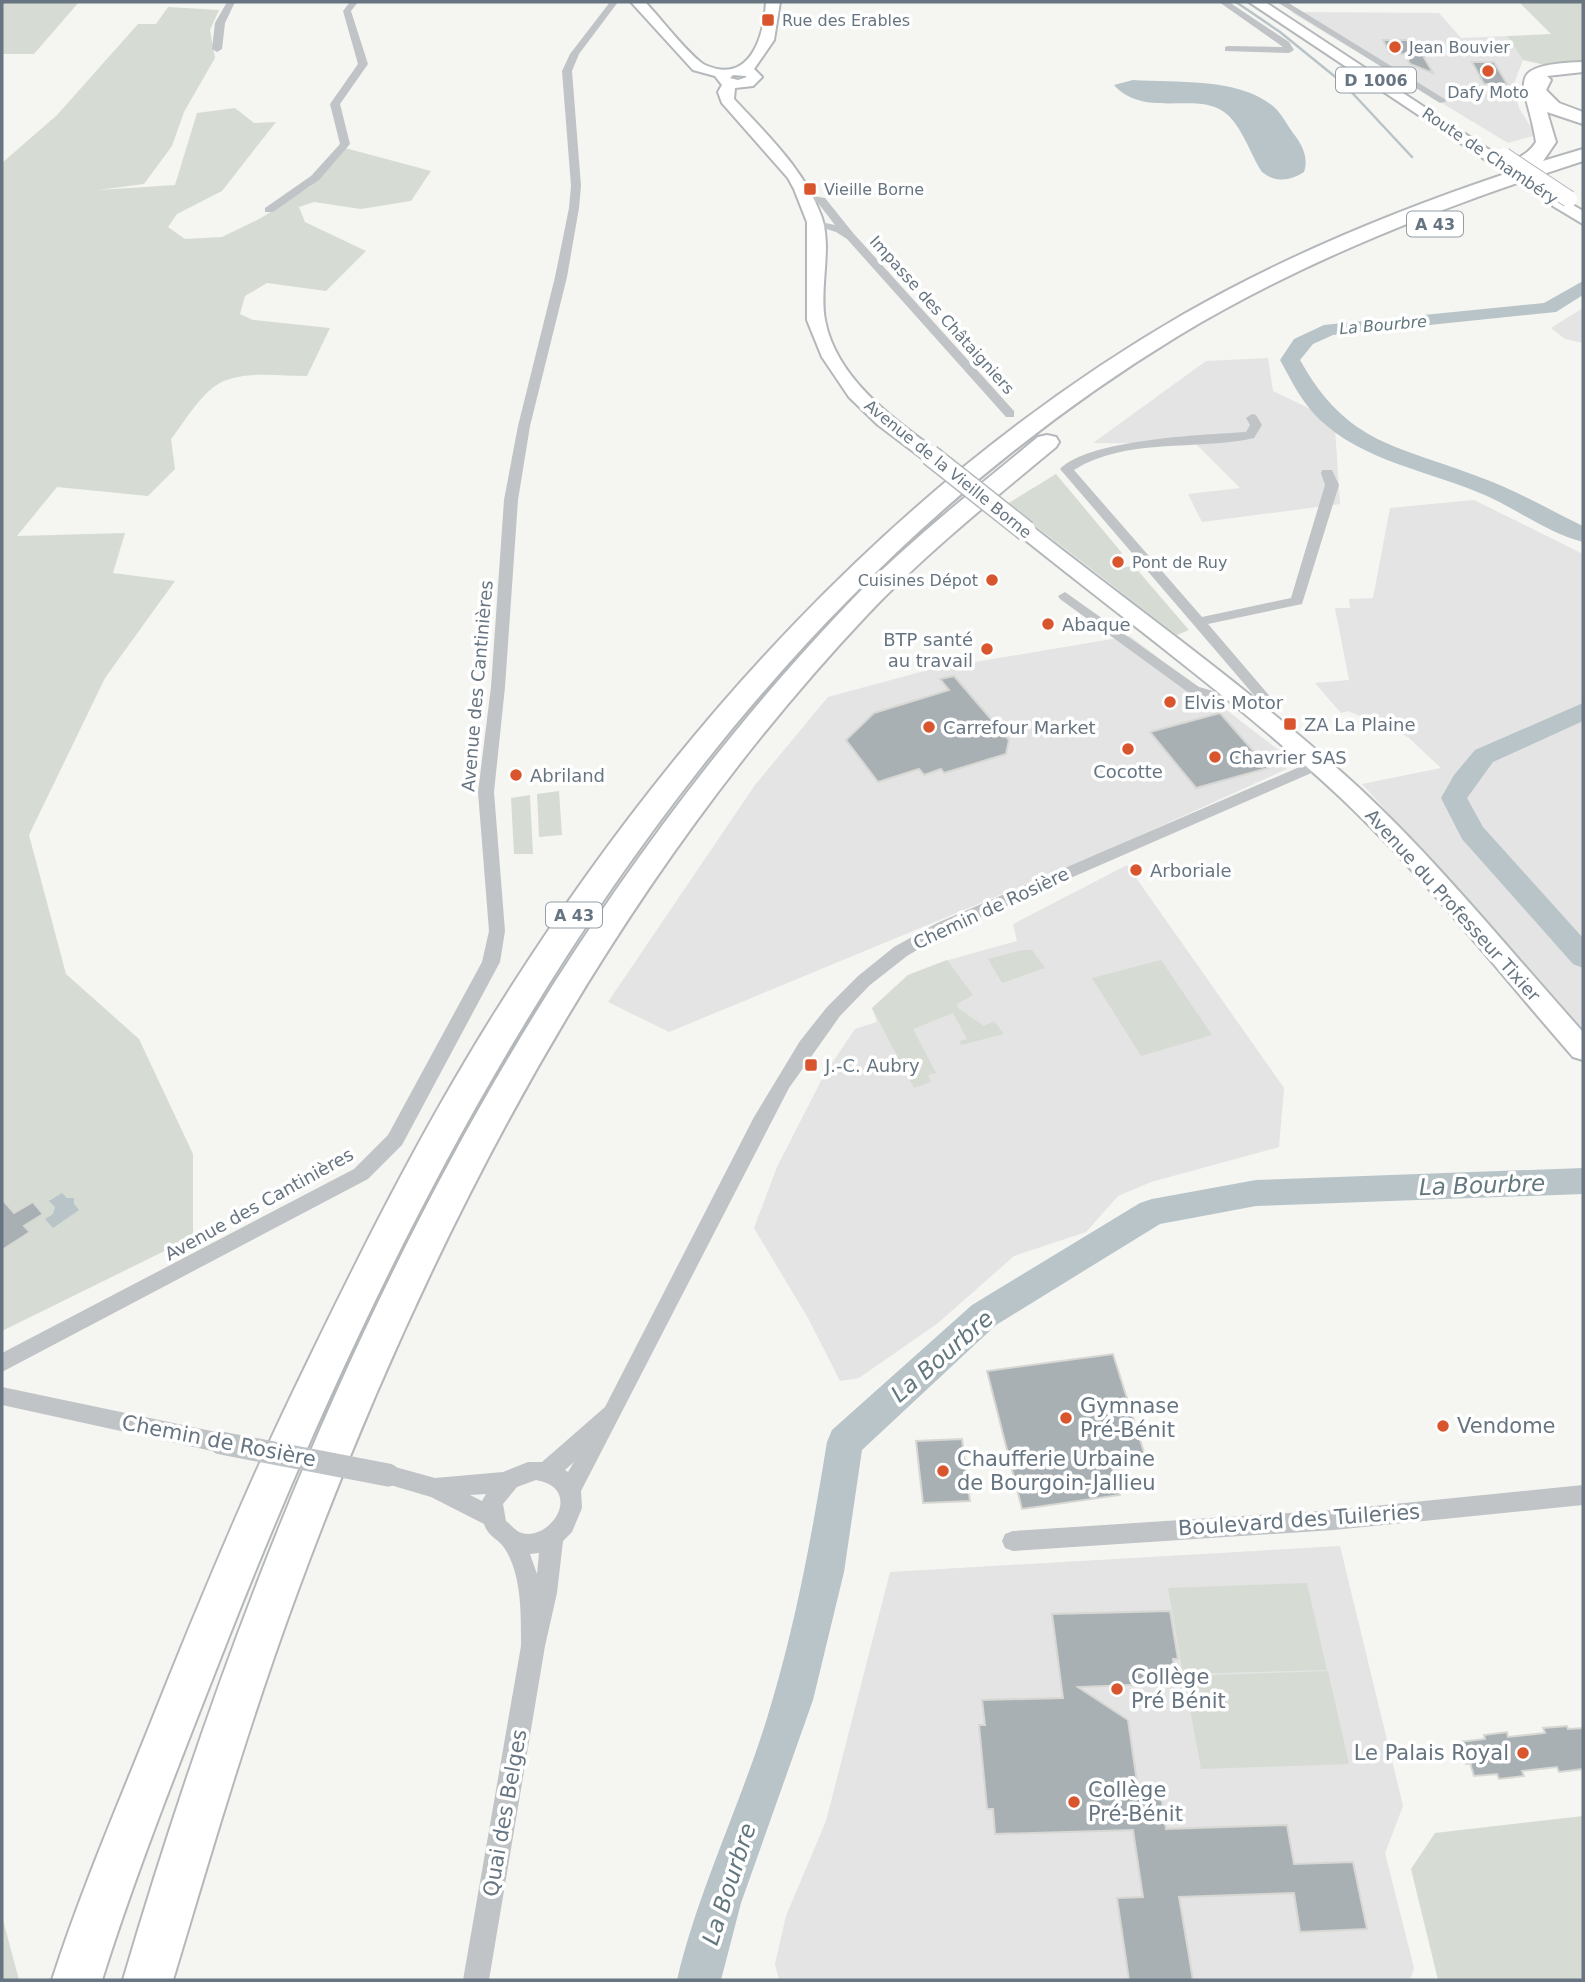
<svg xmlns="http://www.w3.org/2000/svg" width="1585" height="1982" font-family="'DejaVu Sans',sans-serif">
  <style>
    .built { fill: #e3e4e3 }
    .green { fill: #d6dcd3 }
    .water { fill: #b8c4c8 }
    .lines { fill: none; stroke-linecap: round; stroke-linejoin: round }
    .stream { stroke: #b8c4c8; stroke-width: 2.5 }
    .river { fill: #b8c4c8; fill-rule: evenodd }
    .building { fill: #a8b0b4; stroke: #d7d7d4; stroke-width: 2 }
    .secondary-casing { stroke: #b3b8bb; stroke-width: 4 }
    .primary-casing { stroke: #b4b8bb; stroke-width: 4 }
    .highway-casing { stroke: #b5b8bb; stroke-width: 4 }
    .street { fill: #c0c4c7; fill-rule: evenodd }
    .secondary { fill: #fff; fill-rule: evenodd }
    .primary { fill: #fff; fill-rule: evenodd }
    .highway { fill: #fff; fill-rule: evenodd }
    .secondary-bridge-casing { stroke: #b3b8bb; stroke-width: 23; stroke-linecap: butt }
    .primary-bridge-casing { stroke: #b4b8bb; stroke-width: 18; stroke-linecap: butt }
    .street-bridge { stroke: #c0c4c7; stroke-width: 23 }
    .secondary-bridge { stroke: #fff; stroke-width: 20 }
    .primary-bridge { stroke: #fff; stroke-width: 16 }
    .poi-dot { fill: #d9552e; stroke: #fff; stroke-width: 2.5 }
    .labels { text-anchor: middle; dominant-baseline: central; stroke-width: 7; stroke-linejoin: round; paint-order: stroke }
    .far-poi-label { font-size: 16px; fill: #667581; stroke: #fff; text-anchor: start }
    .shield { fill: #fff; stroke: #949ea7; stroke-width: 2 }
    .shield-label { font-size: 16px; font-weight: bold; fill: #667581 }
    .far-street-label { font-size: 16px; fill: #667581; stroke: #fff }
    .far-water-label { font-size: 16px; font-style: italic; fill: #62777e; stroke: #fff }
    .poi-label { font-size: 18px; fill: #667581; stroke: #fff; text-anchor: start }
    .street-label { font-size: 18px; fill: #667581; stroke: #fff }
    .near-poi-label { font-size: 21px; fill: #667581; stroke: #fff; text-anchor: start }
    .near-street-label { font-size: 21px; fill: #667581; stroke: #fff }
    .near-water-label { font-size: 23px; font-style: italic; fill: #62777e; stroke: #fff }
  </style>
  <rect width="100%" height="100%" fill="#f5f5f2"/>
  <path class="built" d="M1291,12l148,1 22,25 46,-2 16,24 -10,26 6,22 17,27 -28,8z
    M1583,308v35l-18,-4 -14,-11z
    M1268,358l5,33 52,25 10,12 5,76 -138,18 -14,-28 52,-6 -44,-44 -103,-1 113,-82z
    M1474,500l109,54v475l-221,-245 79,-16 -33,-31 -60,-26 -7,2 -26,-30 34,-3 -14,-72h15l-1,-9 24,-1 17,-90z
    M1130,636l159,122 -2,11 -181,82 -437,181 -61,-30 147,-217 73,-88 100,-27z
    M1127,865l157,223 -5,59 -128,35 -33,14 -32,36 -72,24 -76,67 -79,55 -19,3 -32,-63 -54,-90 23,-61 47,-92 31,-46 22,-7 -5,-14 36,-33 37,-14 72,-20 -4,-17z
    M1340,1546l63,260 -18,47 29,115 -4,12h-631l-4,-16 11,-48 40,-95 64,-249z"/>
  <path class="green" d="M2,2h77l-45,52h-32z
    M1519,2h64v62l-38,1 -22,-5 -16,-24 44,-2z
    M168,7l51,3 -9,20 5,28 -31,54 -12,34 -28,38 -46,6 77,-5 22,-72 38,-5 19,15 22,-1 -54,69 -45,23 -9,13 17,12 37,-2 39,-19 50,-32 34,-38 86,23 -20,30 -50,8 -47,-7 -15,5 6,15 61,29 -40,40 -59,-8 -22,13 -5,18 13,6 77,8 -23,48c-25,0 -59,-5 -83,5 -22,9 -39,41 -53,58l4,30 -27,27 -91,-9 -40,49 108,-3 -12,40 62,8 -70,97 -76,157 37,139 73,65 54,115v83l-191,94v-1168l55,-48 81,-91h18z
    M1056,474l66,79 -10,9 7,6 15,-2 55,64 -12,5 -170,-131z
    M559,791l3,44 -23,2 -2,-43z
    M530,795l3,59h-19l-3,-56z
    M1022,950h10l13,18 -43,15 -14,-24z
    M947,960l26,35 -16,9 1,4 26,18 10,-5 10,13 -43,11 -1,-4 7,-2 -14,-26 -40,16 23,44 -8,2 3,7 -17,6 -42,-80 36,-33z
    M1161,960l51,75 -71,21 -49,-78z
    M1307,1583l20,87 -144,4 -15,-86z
    M1328,1671l21,93 -148,5 -17,-93z
    M1583,1816v164h-145l-27,-111 24,-36z
    M2,1916l17,64h-17z"/>
  <path class="water" d="M1133,80c43,3 106,-3 141,27 8,7 13,18 19,26 9,11 16,25 11,39 -14,9 -28,11 -42,0 -12,-18 -20,-47 -38,-60 -27,-21 -80,7 -110,-27z
    M62,1193l5,5h7v6l5,6 -26,18 -8,-9 8,-5 2,-7 -6,-6z"/>
  <g class="lines">
    <path class="stream" d="M1236,2l44,30 64,52 68,73"/>
    <path class="river" d="M1583,281v14l-27,17 -223,23 -20,9 -13,16c48,86 98,85 182,118 35,13 68,32 101,48v16c-33,-8 -65,-32 -96,-46 -56,-25 -124,-34 -169,-78 -17,-17 -27,-38 -38,-58l14,-21 30,-14 220,-22z
      M1583,703v18l-90,41 -26,36 16,29 100,111v30l-10,-4 -111,-125 -21,-41 13,-23 21,-25z
      M1583,1168v26l-327,12 -96,18 -164,101 -134,125 -18,122 -31,128 -72,203 -20,77h-44c23,-97 69,-186 96,-282 25,-85 40,-170 54,-256l5,-12 140,-125 168,-102 12,-4 104,-19z"/>
  </g>
  <path class="building" d="M1383,40h31l19,33 -23,-9 -5,-10h-15z
    M1472,62h22l13,22h-23z
    M954,676l55,64 -3,14 -62,19 -3,-4 -17,6 -5,-6 -41,13 -32,-42 28,-27 75,-23 -9,-11z
    M1220,713l48,55 -72,20 -46,-56z
    M2,1199l12,14 19,-11 10,12 -19,12 6,6 -28,18z
    M1113,1354l35,111 -35,5 7,25 -98,14 -35,-138z
    M962,1439l8,62 -47,2 -7,-62z
    M1170,1611l8,48h-5l3,24 -98,4 50,33 11,76 22,-1 5,34 121,-4 7,39 59,-2 14,67 -67,3 -6,-39 -115,4 14,83h-64l-12,-82 26,-1 -10,-67 -138,4 -2,-25h-6l-8,-84h6l-3,-25 81,-2 -11,-84z
    M1567,1726l1,3 15,-1v41l-24,3 -2,-5 -35,4 2,5 -25,3 -2,-5 -23,2 -4,-13 -4,1 -8,-22 27,-3 -1,-4 23,-3 1,5 37,-4 -2,-5z"/>
  <g class="lines">
    <defs>
      <path id="secondary" d="M631,2h14c13,13 46,56 60,63 45,20 59,-28 61,-63h14l-6,38 -20,29 8,8 -9,9 -18,2 -1,11c34,37 71,71 88,119 10,31 -3,70 3,102 11,58 67,98 112,131l3,4 -3,4h-14l-45,-34 -29,-28 -27,-40 -15,-37v-98l-13,-33 -6,-11 -66,-75 -4,-11 4,-7 -7,-9 -22,-6zM733,75l12,1 2,1 -9,3 -8,-2z
        M1026,525l7,2c108,85 222,166 324,259 81,75 152,164 226,246v28l-10,-3c-76,-87 -149,-181 -233,-260 -101,-94 -214,-176 -321,-262l-3,-4 3,-4z"/>
      <path id="primary" d="M1249,2h16l238,157 -8,5 -6,-2z
        M1559,197l24,14v13l-30,-18 -2,-4 2,-4z"/>
      <path id="highway" d="M1583,62v10l-36,4 4,4 -5,10 13,13 24,9v12l-36,-12 9,30 -13,19 40,-12v12c-140,45 -279,99 -405,175 -476,291 -749,795 -948,1298 -45,115 -91,229 -128,346h-50c27,-84 62,-166 95,-248 45,-113 91,-225 143,-334 63,-131 127,-261 204,-384 174,-279 403,-534 690,-700 101,-58 211,-103 321,-140l-3,-4c11,-12 25,-13 34,-28 -9,-59 -38,-77 47,-80z
        M1047,435l9,2 3,5 -3,5c-65,54 -131,107 -189,168 -260,276 -440,625 -570,978 -47,127 -85,257 -124,387h-50c146,-496 363,-995 723,-1374 59,-62 127,-115 192,-169z"/>
    </defs>
    <use href="#secondary" class="secondary-casing"/>
    <use href="#primary" class="primary-casing"/>
    <use href="#highway" class="highway-casing"/>
    <path class="street" d="M2,2h6l-6,3z
      M227,2h8l-10,21 -3,26 -5,3 -5,-3 3,-26z
      M350,2h8l-7,9 17,53 -28,40 10,40 -31,36 -46,32h-8v-4l46,-32 29,-32 -10,-40 28,-40 -15,-53z
      M610,2h8l-39,52 -7,17 9,115 -2,22 -12,69 -37,149 -12,74 -13,187 -11,105 11,139 -5,31 -98,183 -34,34 -366,193v-19l352,-184 34,-34 94,-173 7,-31 -11,-139 13,-105 13,-187 14,-74 37,-149 14,-69 2,-22 -9,-115 8,-17z
      M1219,2h10l60,40 5,8 -5,3 -64,-2v-4l3,-1 55,1z
      M1277,2h10l161,99 -8,2z
      M806,195l19,3 29,36 160,177v6h-8l-159,-178 -11,-7 -25,-8v-4l24,5 -17,-22 -16,-3 -1,-2z
      M1252,414l4,1 6,10 -8,13c-57,13 -128,-1 -180,32l128,147 89,-19 34,-113 -4,-12 1,-3h10l7,15 -37,119 -94,20 66,77 -9,18 -5,2 -8,-5 7,-15 -199,-232c29,-30 143,-34 186,-37l4,-7 -4,-7z
      M1065,592l134,95 21,6 13,-3 7,5 -2,3 -19,5 -30,-10 -129,-94 -2,-3z
      M1318,759l8,5 -3,4 -374,163 -42,25 -37,29 -30,31 -51,72 -208,403 1,17 -10,24 -9,9 -6,52 -12,53 -56,334h-26l58,-334c0,-31 1,-70 -16,-97 -6,-10 -17,-12 -21,-25l-53,-27 -51,-15 -3,-7 3,-7 8,-3 47,13 68,-6 25,-10h14l63,-55 149,-290 46,-76 27,-34 31,-31 36,-29 43,-24zM574,1462l-6,10 -3,-2zM536,1480c5,1 12,3 16,6 24,18 -8,57 -33,46 -4,-2 -9,-8 -13,-11l-3,-17 14,-17zM486,1494l-4,7 -12,-6zM539,1553l-2,21 -7,-20z
      M2,1387l219,46 8,3 3,7 -3,7 -8,3 -219,-48z
      M1583,1485v20l-249,25 -321,21 -8,-3 -3,-7 3,-7 8,-3 321,-21z"/>
    <use href="#secondary" class="secondary"/>
    <use href="#primary" class="primary"/>
    <use href="#highway" class="highway"/>
    <defs>
      <path id="secondary-bridge" d="M930,455l96,76"/>
      <path id="primary-bridge" d="M1504,156l65,43"/>
    </defs>
    <use href="#secondary-bridge" class="secondary-bridge-casing"/>
    <use href="#primary-bridge" class="primary-bridge-casing"/>
    <path class="street-bridge" d="M221,1443l167,32"/>
    <use href="#secondary-bridge" class="secondary-bridge"/>
    <use href="#primary-bridge" class="primary-bridge"/>
  </g>
  <g class="poi-dot">
    <rect x="761" y="13" width="14" height="14" rx="3.5"/>
    <circle cx="1395" cy="47" r="7"/>
    <circle cx="1488" cy="71" r="7"/>
    <rect x="803" y="182" width="14" height="14" rx="3.5"/>
    <circle cx="1118" cy="562" r="7"/>
    <circle cx="992" cy="580" r="7"/>
    <circle cx="1048" cy="624" r="7"/>
    <circle cx="987" cy="649" r="7"/>
    <circle cx="1170" cy="702" r="7"/>
    <rect x="1283" y="717" width="14" height="14" rx="3.5"/>
    <circle cx="929" cy="727" r="7"/>
    <circle cx="1128" cy="749" r="7"/>
    <circle cx="1215" cy="757" r="7"/>
    <circle cx="516" cy="775" r="7"/>
    <circle cx="1136" cy="870" r="7"/>
    <rect x="804" y="1058" width="14" height="14" rx="3.5"/>
    <circle cx="1066" cy="1418" r="7"/>
    <circle cx="1443" cy="1426" r="7"/>
    <circle cx="943" cy="1471" r="7"/>
    <circle cx="1117" cy="1689" r="7"/>
    <circle cx="1523" cy="1753" r="7"/>
    <circle cx="1074" cy="1802" r="7"/>
  </g>
  <g class="labels">
    <g class="far-poi-label">
      <text x="782" y="20">Rue des Erables</text>
      <text x="1409" y="47">Jean Bouvier</text>
      <text x="1488" y="92" text-anchor="middle">Dafy Moto</text>
      <text x="824" y="189">Vieille Borne</text>
      <text x="1132" y="562">Pont de Ruy</text>
      <text x="978" y="580" text-anchor="end">Cuisines Dépot</text>
    </g>
    <g class="shield">
      <rect x="1336" y="67.5" width="80" height="25" rx="5"/>
      <rect x="1407" y="211.5" width="56" height="25" rx="5"/>
      <rect x="546" y="902.5" width="56" height="25" rx="5"/>
    </g>
    <g class="shield-label">
      <text x="1376" y="80">D 1006</text>
      <text x="1435" y="224">A 43</text>
      <text x="574" y="915">A 43</text>
    </g>
    <g class="far-street-label">
      <text transform="translate(1490 156) rotate(34)">Route de Chambéry</text>
      <text transform="translate(942 315) rotate(48)">Impasse des Châtaigniers</text>
      <text transform="translate(948 469) rotate(39)">Avenue de la Vieille Borne</text>
    </g>
    <g class="far-water-label">
      <text transform="translate(1383 325) rotate(-5)">La Bourbre</text>
    </g>
    <g class="poi-label">
      <text x="1062" y="624">Abaque</text>
      <text x="973" y="639" text-anchor="end">BTP santé<tspan x="973" dy="21">au travail</tspan></text>
      <text x="1184" y="702">Elvis Motor</text>
      <text x="1304" y="724">ZA La Plaine</text>
      <text x="943" y="727">Carrefour Market</text>
      <text x="1229" y="757">Chavrier SAS</text>
      <text x="1128" y="771" text-anchor="middle">Cocotte</text>
      <text x="530" y="775">Abriland</text>
      <text x="1150" y="870">Arboriale</text>
      <text x="825" y="1065">J.-C. Aubry</text>
    </g>
    <g class="street-label">
      <text transform="translate(477 686) rotate(-85)">Avenue des Cantinières</text>
      <text transform="translate(1453 905) rotate(48)">Avenue du Professeur Tixier</text>
      <text transform="translate(991 908) rotate(-25)">Chemin de Rosière</text>
      <text transform="translate(259 1204) rotate(-29)">Avenue des Cantinières</text>
    </g>
    <g class="near-poi-label">
      <text x="1080" y="1406">Gymnase<tspan x="1080" dy="24">Pré-Bénit</tspan></text>
      <text x="1457" y="1426">Vendome</text>
      <text x="957" y="1459">Chaufferie Urbaine<tspan x="957" dy="24">de Bourgoin-Jallieu</tspan></text>
      <text x="1131" y="1677">Collège<tspan x="1131" dy="24">Pré Bénit</tspan></text>
      <text x="1509" y="1753" text-anchor="end">Le Palais Royal</text>
      <text x="1088" y="1790">Collège<tspan x="1088" dy="24">Pré-Bénit</tspan></text>
    </g>
    <g class="near-street-label">
      <text transform="translate(219 1441) rotate(11)">Chemin de Rosière</text>
      <text transform="translate(1299 1520) rotate(-4)">Boulevard des Tuileries</text>
      <text transform="translate(505 1813) rotate(-80)">Quai des Belges</text>
    </g>
    <g class="near-water-label">
      <text transform="translate(1482 1185) rotate(-2)">La Bourbre</text>
      <text transform="translate(942 1356) rotate(-41)">La Bourbre</text>
      <text transform="translate(729 1884) rotate(-72)">La Bourbre</text>
    </g>
  </g>
  <rect width="1585" height="1982" fill="none" stroke="#667581" stroke-width="7"/>
</svg>
